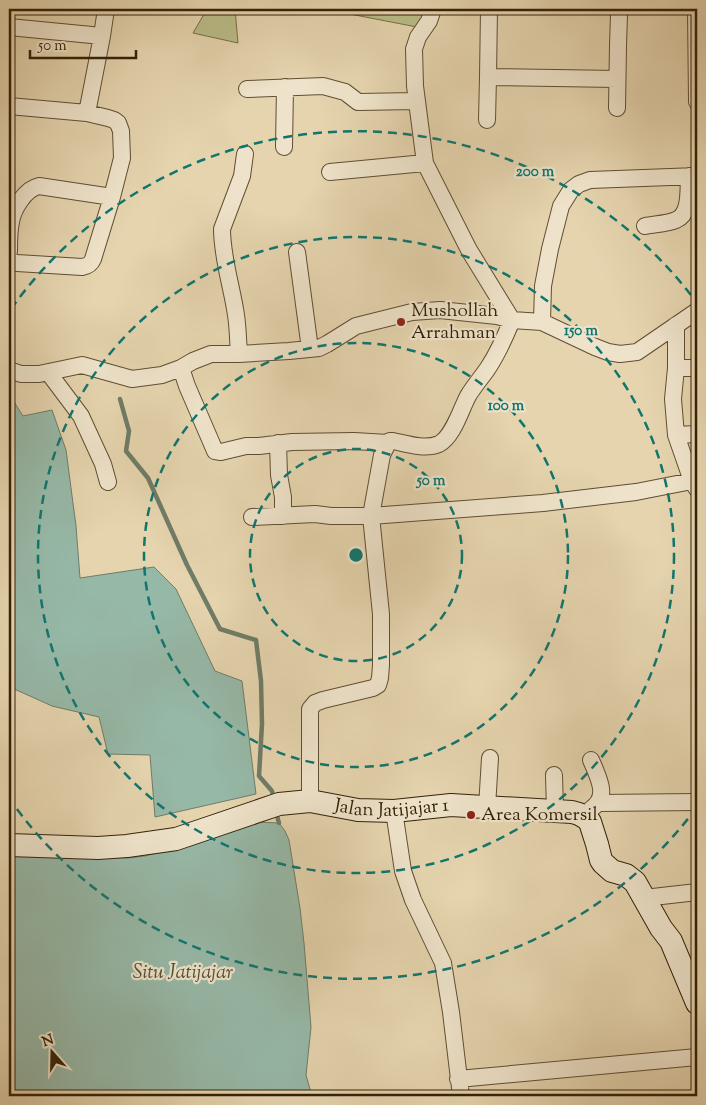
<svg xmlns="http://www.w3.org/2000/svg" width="706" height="1105" font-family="'Sorts Mill Goudy',serif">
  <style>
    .green { fill: #b9bc87; stroke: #766f48 }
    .water { fill: #96b8a7; stroke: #6f7c67 }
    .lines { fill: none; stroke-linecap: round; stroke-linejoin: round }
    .stream { stroke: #6f7c67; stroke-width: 4.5 }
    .street-casing { stroke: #604e32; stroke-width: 18 }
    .secondary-casing { stroke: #342208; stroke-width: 24 }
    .street { stroke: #eee3ca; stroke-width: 16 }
    .secondary { stroke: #eee3ca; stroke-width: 22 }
    .ring { fill: none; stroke: #0f766e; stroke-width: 2.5; stroke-dasharray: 9 6 }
    .poi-dot { fill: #8f2418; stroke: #eee3ca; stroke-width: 2 }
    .labels { text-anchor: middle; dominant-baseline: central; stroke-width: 4.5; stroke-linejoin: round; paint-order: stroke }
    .poi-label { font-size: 19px; fill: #342208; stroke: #eee3ca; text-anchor: start }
    .street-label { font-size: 19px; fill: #342208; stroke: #eee3ca }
    .water-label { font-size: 20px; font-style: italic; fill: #514f38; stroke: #eee3ca }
    .centre { fill: #0f766e; stroke: #eee3ca; stroke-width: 2.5 }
    .ring-label { font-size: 15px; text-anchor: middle; font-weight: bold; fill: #0f766e; stroke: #eee3ca; stroke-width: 4.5; stroke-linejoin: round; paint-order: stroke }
  </style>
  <rect width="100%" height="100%" fill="#e5d4ae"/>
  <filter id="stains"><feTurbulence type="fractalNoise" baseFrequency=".004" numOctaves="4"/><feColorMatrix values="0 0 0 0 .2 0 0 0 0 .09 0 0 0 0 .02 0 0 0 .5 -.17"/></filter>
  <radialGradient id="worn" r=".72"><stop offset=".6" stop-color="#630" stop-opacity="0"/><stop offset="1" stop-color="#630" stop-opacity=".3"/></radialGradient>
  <path class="green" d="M207,9h28l3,34 -45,-10z
    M324,9h98v19z"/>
  <path class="water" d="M9,394l14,22 29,-6 14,40 10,76 4,52 74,-11 22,22 39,82 27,10 14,113 -101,23 -5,-62 -42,-1 -9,-37 -47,-11 -40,-18 -3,-35z
    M258,822l21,1 6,8 4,9 11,68 4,35 7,84 -5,48 6,21h-303v-243l86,4 33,1 17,-2 23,-6z"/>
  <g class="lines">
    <path class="stream" d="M120,399l9,32 -3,20 22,27 39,87 33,64 36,11 5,41 1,43 -3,52 13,15 2,8
      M276,812l3,11"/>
    <defs>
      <path id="street" d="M433,9l-4,12 -11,16 -4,12 1,37 10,77 44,87 43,70 30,2 53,25 13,5 12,2 17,-2 60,-41
        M489,9l-1,68 129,2
        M696,9l1,93
        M9,27l93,9
        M247,89l76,-3 22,6 13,10 58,-1
        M9,106l78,7 21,5 6,2 4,3 3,8 1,27 -10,39
        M617,108l1,-62 1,-32 -1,-5
        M87,113l15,-77 4,-27
        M487,120l1,-43
        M284,147l1,-60
        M330,172l95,-9
        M645,226c10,-2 22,-2 31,-6 15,-6 12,-31 13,-44
        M9,251c0,-10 0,-19 2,-29 2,-13 14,-33 28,-36l73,11 -19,62c-2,5 -5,7 -11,8l-65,-4 -6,-2 -2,-4
        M297,252l13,97
        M542,322l1,-36 7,-37 11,-43 10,-16 8,-6 11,-4 107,-4
        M676,325v43h21
        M239,354c-1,-13 -1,-26 -3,-39 -4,-28 -14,-57 -14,-86l20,-53 3,-22
        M181,368l6,18 28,65 6,1 25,-6h13l33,-4 62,-1 34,2
        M676,368l-3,31 3,36 16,46 5,8
        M9,370l12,4h18l43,-9 50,14 30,-4 19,-7 12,-7 18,-7h28l50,-3 30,-3 8,-4 29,-18 56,-14 28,-2 57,6 15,4c-7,17 -14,33 -24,48 -6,9 -14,18 -20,28 -7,13 -15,41 -29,48 -14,6 -32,0 -46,-3h-3l-3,4 -5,10 -11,61 10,98v51l-1,13 -2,7 -5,3 -50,12 -8,3 -5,6v92
        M48,372l33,44 22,48 5,18
        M676,435l21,-1
        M278,443l1,32 4,22v19
        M252,517l63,-3 16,2h40l172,-13 93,-11 56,-11
        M554,775l1,36
        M599,803l98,-1
        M487,807l3,-49
        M591,809c19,-12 7,-32 0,-49
        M394,811l9,60 10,29 30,63 8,49 10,84
        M644,898l53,-6
        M458,1079l239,-22"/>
      <g id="secondary">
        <path id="s1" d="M9,845l89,3 29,-2 49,-7 103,-35 31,-3 48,9 36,1 57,-6 121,7 7,2 7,4 4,4 7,22 4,16 2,3 9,8 14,4 9,7 26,46 10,13 26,62"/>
      </g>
    </defs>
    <use href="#street" class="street-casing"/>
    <use href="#secondary" class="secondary-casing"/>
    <use href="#street" class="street"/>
    <use href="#secondary" class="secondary"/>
  </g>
  <g class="ring">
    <circle cx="356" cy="555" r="106"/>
    <circle cx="356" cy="555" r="212"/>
    <circle cx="356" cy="555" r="318"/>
    <path d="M697 807A424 424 0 0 1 11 801M11 309A424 424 0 0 1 697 303"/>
  </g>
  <g class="poi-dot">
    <circle cx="401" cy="322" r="5"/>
    <circle cx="471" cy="815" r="5"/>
  </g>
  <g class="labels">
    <g class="poi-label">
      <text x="411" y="311">Mushollah<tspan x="411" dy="22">Arrahman</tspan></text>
      <text x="481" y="815">Area Komersil</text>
    </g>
    <g class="street-label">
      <text stroke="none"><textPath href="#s1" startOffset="390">Jalan Jatijajar 1</textPath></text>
    </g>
    <g class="water-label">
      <text x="183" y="973">Situ Jatijajar</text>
    </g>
  </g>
  <circle cx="356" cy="555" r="8" class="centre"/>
  <g class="ring-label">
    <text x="535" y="176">200 m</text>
    <text x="581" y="335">150 m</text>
    <text x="506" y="410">100 m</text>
    <text x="431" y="485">50 m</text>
  </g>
  <rect width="706" height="1105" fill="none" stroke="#e5d4ae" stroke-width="30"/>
  <rect x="10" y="10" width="686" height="1085" fill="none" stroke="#342208" stroke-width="2.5"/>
  <rect x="15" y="15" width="676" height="1075" fill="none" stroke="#342208"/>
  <g transform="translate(52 1052) rotate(340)" stroke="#eee3ca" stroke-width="4" paint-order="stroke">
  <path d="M0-4L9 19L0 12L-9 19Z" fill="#342208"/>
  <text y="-8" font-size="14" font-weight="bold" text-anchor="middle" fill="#342208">N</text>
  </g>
  <path d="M30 50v8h106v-8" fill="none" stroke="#342208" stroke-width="2.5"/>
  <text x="38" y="50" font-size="15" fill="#342208" stroke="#eee3ca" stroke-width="4" paint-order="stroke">50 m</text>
  <rect width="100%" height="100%" filter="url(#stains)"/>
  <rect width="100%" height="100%" fill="url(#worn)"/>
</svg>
